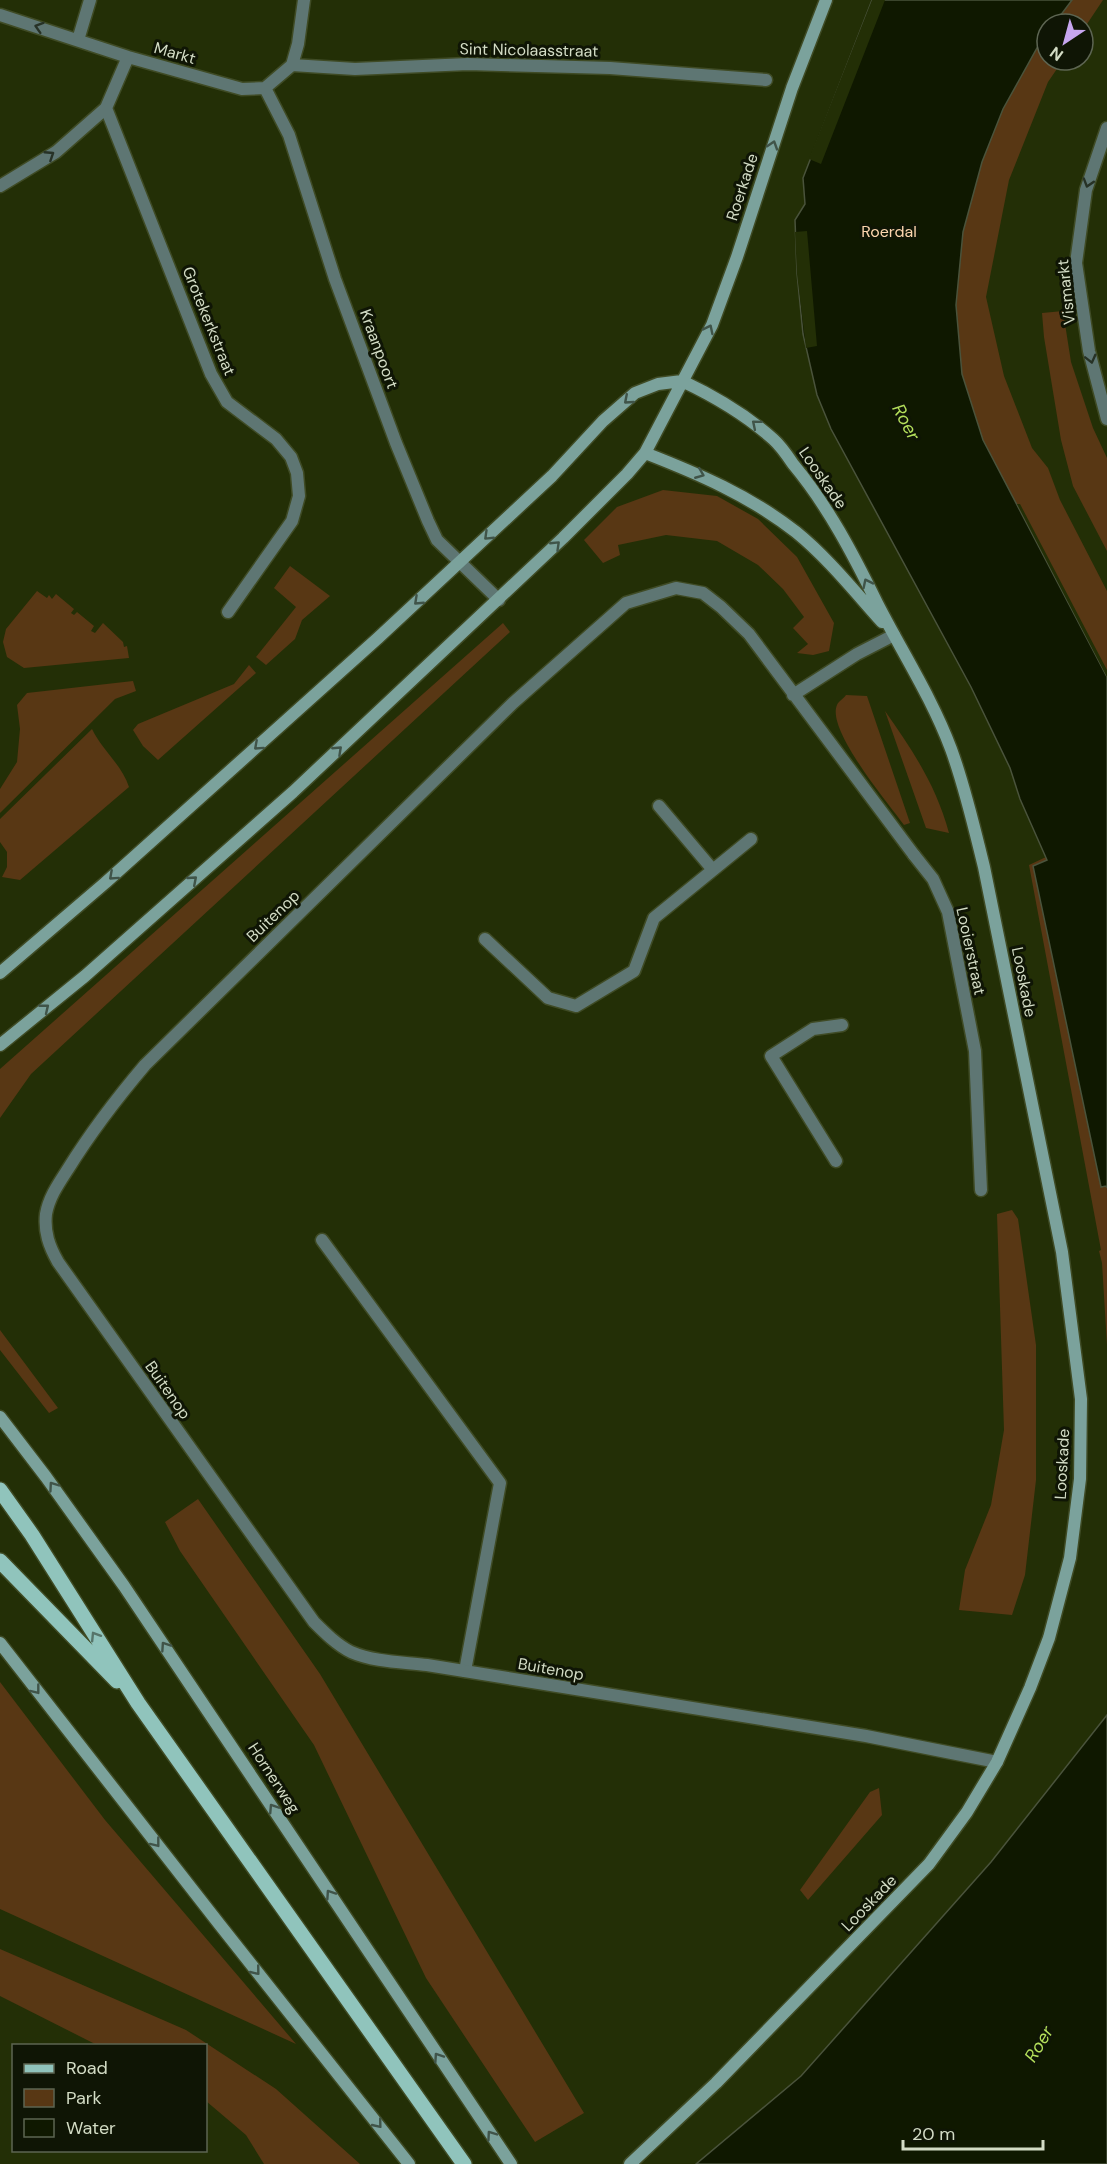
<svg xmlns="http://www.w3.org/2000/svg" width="1107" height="2164" font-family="'DM Sans',sans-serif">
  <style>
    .green { fill: #583714 }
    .water { fill: #0f1800; stroke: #4a533b; stroke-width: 1.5 }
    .pier { fill: #232f06 }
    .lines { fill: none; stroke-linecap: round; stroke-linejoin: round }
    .lane-casing { stroke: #3f4b25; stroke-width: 15 }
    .street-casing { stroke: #3f4b25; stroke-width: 15 }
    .secondary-casing { stroke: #3f4b25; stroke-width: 15 }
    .primary-casing { stroke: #3f4b25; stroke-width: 18 }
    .lane { stroke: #5e7673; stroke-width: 12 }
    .street { stroke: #5e7673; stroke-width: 12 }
    .secondary { stroke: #7ba29c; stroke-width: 12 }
    .primary { stroke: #90c4bc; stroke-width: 15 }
    .oneway { stroke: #273226 }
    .oneway2 { stroke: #405449 }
    .oneway3 { stroke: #56756a }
    .labels { text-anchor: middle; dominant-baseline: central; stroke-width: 6; stroke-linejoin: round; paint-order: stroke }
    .street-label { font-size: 16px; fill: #d3dcc5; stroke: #0f1505 }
    .park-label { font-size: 16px; fill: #fcd5af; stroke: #0f1505 }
    .water-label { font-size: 18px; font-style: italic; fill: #b4df5b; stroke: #0f1505 }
  </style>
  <rect width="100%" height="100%" fill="#232f06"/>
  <path class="green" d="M882,0h221l-20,30v-6h-36v36h16l-15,22 -39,98 -23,117 18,79 28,72 16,20 12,32 47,91v754l-5,-82 -3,-12 2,-1 -72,-385 17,-8z
    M1063,311l8,51 22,66 14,30v93l-34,-65 -12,-46 -17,-103 -2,-24z
    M663,490l54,6 41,23 39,38 37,66 -5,28 -16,4 -16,-2 11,-9 -15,-16 11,-11 -21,-28 -25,-24 -41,-24 -51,-6 -48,10 2,10 -17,8 -19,-23 33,-33z
    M290,566l40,30 -28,24 -7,19 -29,26 -10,-8 40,-50 -22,-19z
    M37,591l10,7 2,-3 3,4 4,-5 18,15 -3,4 3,2 3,-3 17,14 -3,5 4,2 8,-10 20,19 1,5 3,-1 2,12 -105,10 -17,-11 -4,-15 3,-13z
    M503,623l7,9 -479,442 -31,44v-49z
    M249,665l7,8 -98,87 -15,-14 -10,-16 5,-6 96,-40z
    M133,681l3,10 -21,8 -115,114v-24l17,-27 3,-33 -3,-24 10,-12z
    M846,695l21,1 43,127 -6,2c-15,-21 -78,-95 -67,-120 1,-3 7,-7 9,-10z
    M885,711c28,40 51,74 64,122l-23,-5z
    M92,729c10,21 30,36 37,58l-109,93 -18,-3 5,-10v-15l-7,-10v-23z
    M1012,1210l6,9 18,126v135l-11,95 -13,40 -53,-5 6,-40 26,-65 13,-75 -7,-216z
    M0,1330l58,78 -9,5 -49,-63z
    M198,1499l122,175 264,439 -49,29 -109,-164 -112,-233 -134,-194 -15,-29z
    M0,1682l105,138 191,224 -296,-135z
    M879,1788l3,27 -74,85 -8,-10 70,-98z
    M0,1949l186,81 90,59 84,75h-96l-18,-29 -40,-34v-55l-109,-1 -97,-49z"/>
  <path class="water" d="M872,0h200l-18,24h-7v10l-10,14 -34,61 -21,53 -19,70 -7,73 6,69 21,66 124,237v511l-1,-2 -5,1 -68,-321 14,-6 -27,-61 -10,-31 -39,-81 -140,-258 -14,-34 -14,-61 -6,-61 -2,-53 10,-16 -2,-26z
    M1107,1715v449h-411l105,-88 190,-214z"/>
  <path class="pier" d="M872,0h13l-64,164 -12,-5z
    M807,231l10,115 -11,2 -9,-74 -2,-42z
    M1017,504h3l87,166v7z"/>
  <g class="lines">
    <defs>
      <path id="lane" d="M659,806l54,64
        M914,855l19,24 15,33 27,139 6,139
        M485,939l63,59 28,8 58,-35 20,-53 97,-79
        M836,1161l-65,-105 42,-27 29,-4
        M322,1240l178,243 -35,188"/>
      <path id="street" d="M0,15l128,42 114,32 23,-1
        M78,40l12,-40
        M292,65l63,4 113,-5 142,4 156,12
        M265,88l24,47 46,144 61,164 32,78 9,19 62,60
        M265,88l27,-23 6,-21 6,-44
        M106,108l105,266 16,28 49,37 15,18 6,16 2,23 -7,25 -64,91
        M1107,128l-21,62 -10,73 13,88 18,68
        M0,186l56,-34 50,-44 22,-51
        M793,695l64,-41 37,-19
        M914,855l-165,-221 -28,-27 -18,-14 -27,-5 -50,15 -113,100 -368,362c-28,33 -54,67 -77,104 -9,14 -19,28 -22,45 -2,18 3,32 12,48l256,360c11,11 23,23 37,30 23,10 51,10 76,13l439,71 131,26"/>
      <path id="secondary" d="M645,453c54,21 105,43 151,79 32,26 59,60 86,90
        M0,973l105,-90 273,-245 174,-162 51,-55 32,-28 23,-9 24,-3
        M0,1045l85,-69 208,-184 270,-254 64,-64 18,-21 67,-128 25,-68 55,-169 34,-88
        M0,1417l46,60 78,109 387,578
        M0,1643l220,282 189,239
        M630,2164l86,-81 213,-219 38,-52 30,-50 33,-74 19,-50 21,-80 10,-79 1,-80 -19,-147 -78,-385c-10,-40 -19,-80 -33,-118 -19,-51 -49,-97 -74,-146 -24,-49 -49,-97 -84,-139 -6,-9 -12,-18 -20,-25 -28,-25 -57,-42 -91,-58"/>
      <path id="primary" d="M0,1490l32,45 106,168 326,461
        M0,1561l117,120"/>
    </defs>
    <use href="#lane" class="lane-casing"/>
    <use href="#street" class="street-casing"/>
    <use href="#secondary" class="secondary-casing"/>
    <use href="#primary" class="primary-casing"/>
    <use href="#lane" class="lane"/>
    <use href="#street" class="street"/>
    <use href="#secondary" class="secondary"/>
    <use href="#primary" class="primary"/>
  </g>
  <defs><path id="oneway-chevron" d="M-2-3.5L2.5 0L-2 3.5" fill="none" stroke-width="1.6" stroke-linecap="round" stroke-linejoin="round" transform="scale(1.5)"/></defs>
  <g class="oneway">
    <use href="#oneway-chevron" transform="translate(39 27) rotate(-163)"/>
    <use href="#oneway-chevron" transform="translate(50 155) rotate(-33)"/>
    <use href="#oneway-chevron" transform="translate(1088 183) rotate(107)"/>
    <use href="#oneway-chevron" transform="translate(1091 359) rotate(76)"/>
  </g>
  <g class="oneway2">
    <use href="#oneway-chevron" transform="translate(773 145) rotate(-72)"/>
    <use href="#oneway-chevron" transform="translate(709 329) rotate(-64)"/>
    <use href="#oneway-chevron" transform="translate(628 400) rotate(139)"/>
    <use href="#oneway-chevron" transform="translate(756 424) rotate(-140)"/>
    <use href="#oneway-chevron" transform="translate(700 474) rotate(22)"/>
    <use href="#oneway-chevron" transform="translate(488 536) rotate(136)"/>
    <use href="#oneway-chevron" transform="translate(556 545) rotate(-44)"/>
    <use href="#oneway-chevron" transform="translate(867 583) rotate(-116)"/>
    <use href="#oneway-chevron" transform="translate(418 601) rotate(137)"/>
    <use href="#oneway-chevron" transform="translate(258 746) rotate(138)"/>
    <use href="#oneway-chevron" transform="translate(338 750) rotate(-43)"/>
    <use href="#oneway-chevron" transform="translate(113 876) rotate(138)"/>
    <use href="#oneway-chevron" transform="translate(193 880) rotate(-41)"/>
    <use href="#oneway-chevron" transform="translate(45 1008) rotate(-39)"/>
    <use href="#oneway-chevron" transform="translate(53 1486) rotate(-125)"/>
    <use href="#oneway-chevron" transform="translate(165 1646) rotate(-124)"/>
    <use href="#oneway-chevron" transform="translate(36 1690) rotate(52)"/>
    <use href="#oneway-chevron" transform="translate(273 1808) rotate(-123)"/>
    <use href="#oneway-chevron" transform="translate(156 1843) rotate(52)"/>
    <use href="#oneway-chevron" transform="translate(330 1894) rotate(-124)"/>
    <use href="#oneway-chevron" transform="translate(256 1971) rotate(51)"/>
    <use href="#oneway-chevron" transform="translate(438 2057) rotate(-124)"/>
    <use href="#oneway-chevron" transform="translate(378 2124) rotate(51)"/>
    <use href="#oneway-chevron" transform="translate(491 2135) rotate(-125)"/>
  </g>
  <use class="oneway3" href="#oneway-chevron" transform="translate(95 1636) rotate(-122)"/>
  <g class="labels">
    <g class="street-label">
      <text transform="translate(529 50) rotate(1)">Sint Nicolaasstraat</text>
      <text transform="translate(175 53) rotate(16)">Markt</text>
      <text transform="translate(742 187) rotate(-72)">Roerkade</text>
      <text transform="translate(1066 292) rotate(-96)">Vismarkt</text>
      <text transform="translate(209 321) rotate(68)">Grotekerkstraat</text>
      <text transform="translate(379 349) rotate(70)">Kraanpoort</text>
      <text transform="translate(823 478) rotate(55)">Looskade</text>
      <text transform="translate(273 916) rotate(-44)">Buitenop</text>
      <text transform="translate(971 951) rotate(78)">Looierstraat</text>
      <text transform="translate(1024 982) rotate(79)">Looskade</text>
      <text transform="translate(168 1390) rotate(55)">Buitenop</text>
      <text transform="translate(1062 1464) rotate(-87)">Looskade</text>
      <text transform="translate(551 1669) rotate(10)">Buitenop</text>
      <text transform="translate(274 1778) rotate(57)">Hornerweg</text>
      <text transform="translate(869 1903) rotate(-46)">Looskade</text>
    </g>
    <g class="park-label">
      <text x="889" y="231">Roerdal</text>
    </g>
    <g class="water-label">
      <text transform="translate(906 422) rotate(62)">Roer</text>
      <text transform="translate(1039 2044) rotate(-59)">Roer</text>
    </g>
  </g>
  <rect x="12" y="2044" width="195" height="108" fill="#0f1505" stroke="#5d6552" stroke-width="1.5"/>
  <rect x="24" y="2064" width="30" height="9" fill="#90c4bc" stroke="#5d6552" stroke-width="1.5"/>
  <text x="66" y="2074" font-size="18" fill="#d3dcc5">Road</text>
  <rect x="24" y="2089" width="30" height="18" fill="#583714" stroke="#5d6552" stroke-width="1.5"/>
  <text x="66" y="2104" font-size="18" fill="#d3dcc5">Park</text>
  <rect x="24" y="2119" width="30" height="18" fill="#0f1800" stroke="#5d6552" stroke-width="1.5"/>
  <text x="66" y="2134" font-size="18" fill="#d3dcc5">Water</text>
  <g transform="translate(1065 42) rotate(216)"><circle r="28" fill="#0f1505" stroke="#5d6552" stroke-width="1.5"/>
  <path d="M0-4.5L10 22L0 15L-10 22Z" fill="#c7a6ef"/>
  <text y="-9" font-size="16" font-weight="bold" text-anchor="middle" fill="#d3dcc5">N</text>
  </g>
  <path d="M903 2140v9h140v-9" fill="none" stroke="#d3dcc5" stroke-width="3"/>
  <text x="912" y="2140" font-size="18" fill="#d3dcc5" stroke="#0f1505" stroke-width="4.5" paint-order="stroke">20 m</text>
</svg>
